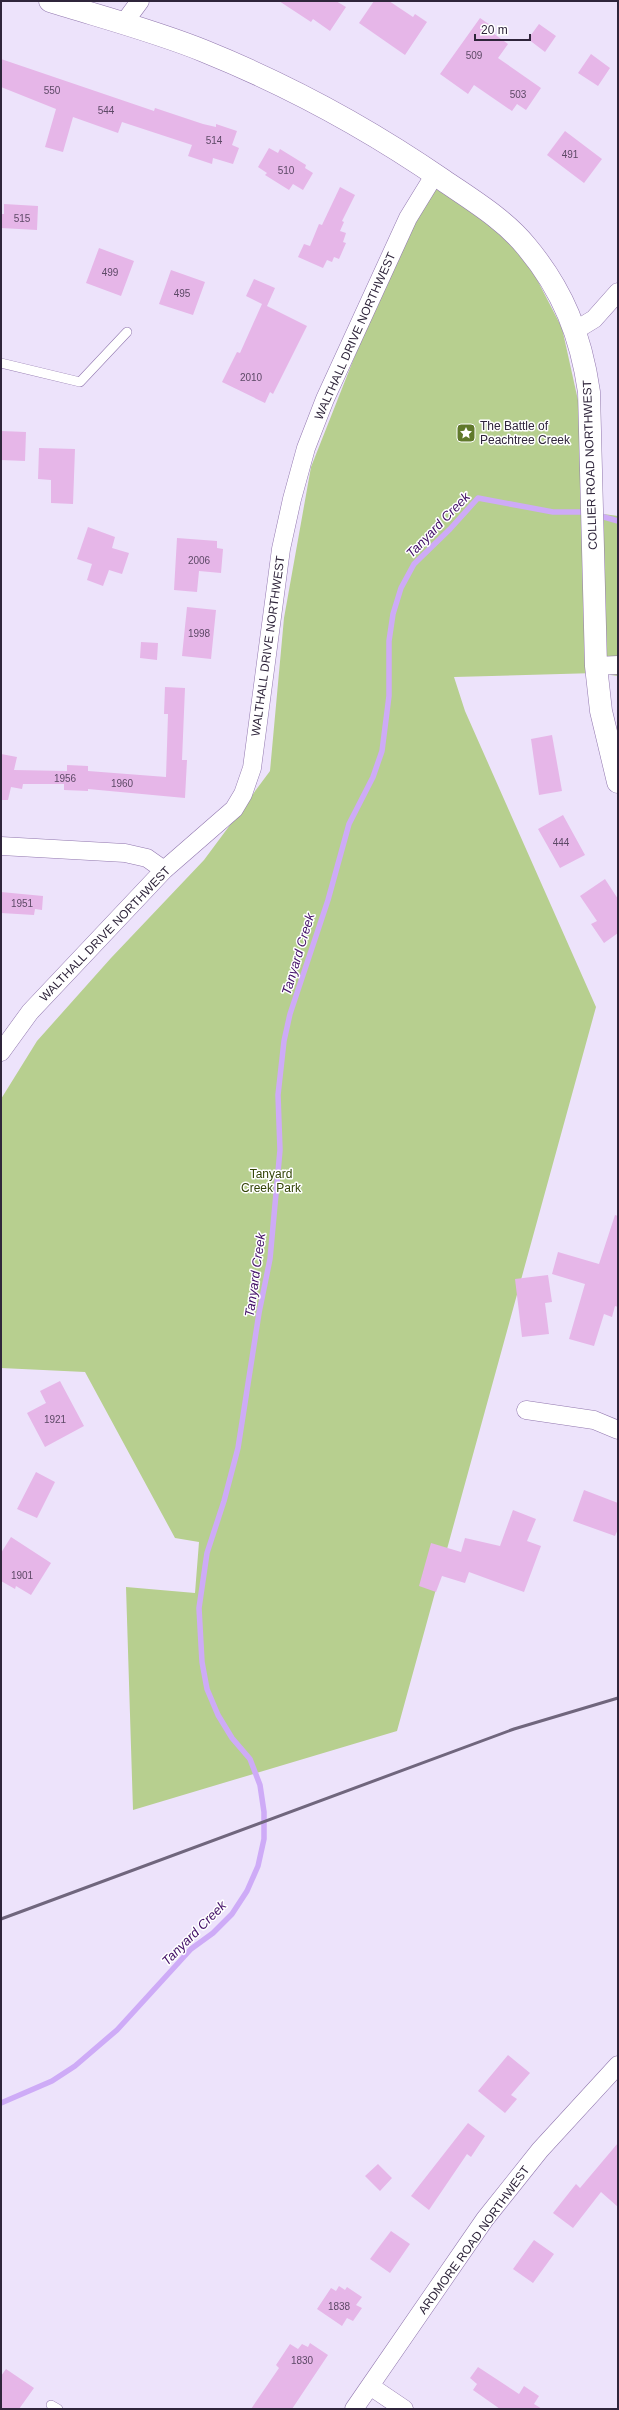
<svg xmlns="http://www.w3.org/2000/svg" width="619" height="2410" font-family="Arial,sans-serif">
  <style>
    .green { fill: #b7cf8f }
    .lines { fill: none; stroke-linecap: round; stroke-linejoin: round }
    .stream { stroke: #ceabf7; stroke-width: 5.5 }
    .building { fill: #e6b6e8 }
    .lane-casing { stroke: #9177ae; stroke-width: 10 }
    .street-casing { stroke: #9177ae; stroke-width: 19 }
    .secondary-casing { stroke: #9177ae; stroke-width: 23 }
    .lane { stroke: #fff; stroke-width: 9 }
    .street { stroke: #fff; stroke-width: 18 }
    .secondary { stroke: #fff; stroke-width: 22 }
    .rail { stroke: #70667d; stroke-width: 3 }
    .labels { text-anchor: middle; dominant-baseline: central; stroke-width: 3; stroke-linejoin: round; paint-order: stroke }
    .number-label { font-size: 10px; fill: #5d4966 }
    .street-label { font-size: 12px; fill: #2f253b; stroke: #fff }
    .poi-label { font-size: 12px; fill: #2f253b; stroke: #fff; text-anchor: start }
    .park-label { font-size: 12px; fill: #324306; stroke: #fff }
    .water-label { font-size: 13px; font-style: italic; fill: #410e66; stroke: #fff }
  </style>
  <rect width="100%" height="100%" fill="#ede3fb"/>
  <path class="green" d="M429,184l43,22 55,54 35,68 25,113 2,71 29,4v160l-22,-3 -142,4 11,34 131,296 -199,724 -264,79 -7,-223 69,6 4,-51 -24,-4 -90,-166 -84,-4v-269l36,-58 74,-83 93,-98 66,-89 14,-153 27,-151 47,-119z"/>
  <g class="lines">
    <path class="stream" d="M597,515l21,6
      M1,2103l51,-22 23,-15 42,-36 74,-81 22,-16 19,-19 15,-23 11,-25 6,-27v-27l-4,-27 -10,-26 -18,-21 -14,-23 -11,-26 -5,-27 -3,-54 8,-55 17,-52 14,-53 21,-135 11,-54 10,-109 -2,-55 6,-54 6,-27 38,-114 21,-76 24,-47 9,-26 7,-55v-55l4,-27 8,-26 13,-24 36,-35 28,-31 75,14h34"/>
  </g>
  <path class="building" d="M279,1h57l10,6 -16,24 -17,-12 -2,3z
    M374,1h15l24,16 2,-3 12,8 -22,33 -46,-32z
    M480,18l13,9 -3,4 18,13 -10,14 43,30 -15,22 -9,-6 -5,7 -38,-26 -6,9 -28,-20z
    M539,24l17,12 -11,16 -17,-13z
    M591,54l19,14 -12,18 -20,-13z
    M1,59l153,52 1,-3 48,16 13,3v-3l21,7 -5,14 7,3 -6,16 -20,-6 -1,6 -24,-8 4,-11 -70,-23 -4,11 -45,-16 -10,35 -18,-5 11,-38 -55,-22z
    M565,131l37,28 -18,24 -37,-28z
    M269,148l9,5 2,-4 26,16 -1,3 8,5 -10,17 -10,-6 -4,6 -24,-15 2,-2 -9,-6z
    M340,187l15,8 -13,26 2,1 -4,9 6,2 -3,9 3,1 -7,16 -5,-2 -2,5 -5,-2 -4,8 -25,-11 6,-13 6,2 9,-22 3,1z
    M4,204l34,2 -1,24 -36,-2v-14h3z
    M99,248l35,13 -13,35 -35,-13z
    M171,270l34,12 -12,33 -34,-11z
    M254,279l21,9 -8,18 40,20 -34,68 -3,-2 -5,11 -43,-21 15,-30 3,1 22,-49 -16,-8z
    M1,431l25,1 -1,29 -24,-1z
    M39,448l36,1 -2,55 -22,-1v-23l-13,-1z
    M88,527l27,10 -3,11 17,5 -7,21 -13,-4 -6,16 -16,-6 5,-16 -15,-5z
    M177,538l40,3v7l6,1 -2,24 -22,-2 -2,21 -23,-2z
    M187,607l29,3 -5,49 -29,-3z
    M141,642l17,1 -1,17 -17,-2z
    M165,687l20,1 -3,72h5l-2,38 -97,-9v2l-24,-1v-6h-41l-1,5 -11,-2 -3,13h-7v-46l16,3 -3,13 53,1v-6l21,1v5l78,6 2,-63h-4z
    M552,735l10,56 -23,4 -8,-56z
    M563,815l22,40 -25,13 -22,-39z
    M605,879l13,20v34l-14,10 -13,-19 6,-3 -17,-25z
    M1,892l42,4 -1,14 -7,-1 -1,6 -33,-2z
    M615,1215l3,1v91l-3,-1 -3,11 -8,-3 -10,32 -25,-7 16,-55 -33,-10 6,-22 41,12z
    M548,1275l4,27 -7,1 4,31 -27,3 -7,-58z
    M60,1381l24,45 -39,21 -18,-34 19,-10 -6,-12z
    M36,1472l19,10 -18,36 -20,-9z
    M584,1490l34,13v26l-3,7 -42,-15z
    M513,1510l23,9 -9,22 14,5 -17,46 -55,-20 -4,11 -23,-7 -6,16 -17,-6 12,-43 30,9 4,-14 35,8z
    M11,1537l40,26 -20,32 -15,-9 -1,3 -14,-8v-28z
    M508,2055l22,18 -19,22 6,4 -12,14 -27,-22z
    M468,2123l17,13 -14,21 -4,-3 -38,56 -18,-14z
    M618,2143v64l-17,-15 -28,36 -20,-15 23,-29 4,4z
    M378,2164l14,14 -12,13 -15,-15z
    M391,2231l19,13 -20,29 -20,-14z
    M534,2240l20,14 -21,29 -20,-14z
    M339,2286l6,4 2,-3 15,10 -6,8 6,3 -9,13 -6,-3 -5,8 -25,-17 14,-21 5,3z
    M310,2343l18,12 -36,54h-41l28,-41 -3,-3 14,-21 8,5 4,-5 6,3z
    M478,2367l41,27 5,-8 15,10 -5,8 8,5h-42l-27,-19 4,-6 -7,-6z
    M6,2369l28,19 -15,21h-18v-33z"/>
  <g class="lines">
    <defs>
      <path id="lane" d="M1,363l79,19 47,-50
        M51,2405l7,4"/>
      <path id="street" d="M123,24l17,-23
        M576,330l18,-11 24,-27
        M596,666l22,-1
        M1,846l124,7 22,5 17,12
        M1,1052l29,-40 134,-142 70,-61 9,-15 9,-26 29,-219 11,-50 14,-51 19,-49 83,-181 27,-44
        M526,1410l68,10 24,10
        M370,2386l34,23
        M354,2409l131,-190 55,-69 78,-85"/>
      <path id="secondary" d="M50,1c51,16 105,30 154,50 84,34 165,78 239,129 29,20 61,39 83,66 37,44 55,90 63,146l7,274 5,45 17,71"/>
    </defs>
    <use href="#lane" class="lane-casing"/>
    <use href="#street" class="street-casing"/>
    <use href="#secondary" class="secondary-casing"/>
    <use href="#lane" class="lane"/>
    <use href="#street" class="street"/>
    <use href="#secondary" class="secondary"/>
    <path class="rail" d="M1,1919l513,-190 104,-31"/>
  </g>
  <defs>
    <symbol id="sight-square" viewBox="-11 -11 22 22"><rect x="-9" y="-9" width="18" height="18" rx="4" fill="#60792b" stroke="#fff"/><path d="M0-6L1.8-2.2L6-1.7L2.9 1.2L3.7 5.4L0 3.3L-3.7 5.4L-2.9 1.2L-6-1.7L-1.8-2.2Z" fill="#fff"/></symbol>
  </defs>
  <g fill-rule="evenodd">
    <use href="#sight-square" x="455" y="422" width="22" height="22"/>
  </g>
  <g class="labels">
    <g class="number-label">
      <text x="474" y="55">509</text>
      <text x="52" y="90">550</text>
      <text x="518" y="94">503</text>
      <text x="106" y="110">544</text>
      <text x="214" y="140">514</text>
      <text x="570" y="154">491</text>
      <text x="286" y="170">510</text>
      <text x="22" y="218">515</text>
      <text x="110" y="272">499</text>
      <text x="182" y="293">495</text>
      <text x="251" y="377">2010</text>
      <text x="199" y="560">2006</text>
      <text x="199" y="633">1998</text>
      <text x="65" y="778">1956</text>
      <text x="122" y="783">1960</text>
      <text x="561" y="842">444</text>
      <text x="22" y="903">1951</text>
      <text x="55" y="1419">1921</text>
      <text x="22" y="1575">1901</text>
      <text x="339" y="2306">1838</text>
      <text x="302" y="2360">1830</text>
    </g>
    <g class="street-label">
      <text transform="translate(355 336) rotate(-66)">WALTHALL DRIVE NORTHWEST</text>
      <text transform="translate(590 465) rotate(-92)">COLLIER ROAD NORTHWEST</text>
      <text transform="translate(268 646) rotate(-82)">WALTHALL DRIVE NORTHWEST</text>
      <text transform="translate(105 934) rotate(-46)">WALTHALL DRIVE NORTHWEST</text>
      <text transform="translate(474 2240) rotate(-54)">ARDMORE ROAD NORTHWEST</text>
    </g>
    <g class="poi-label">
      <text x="480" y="426">The Battle of<tspan x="480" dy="14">Peachtree Creek</tspan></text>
    </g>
    <g class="park-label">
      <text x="271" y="1174">Tanyard<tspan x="271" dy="14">Creek Park</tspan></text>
    </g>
    <g class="water-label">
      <text transform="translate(438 525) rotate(-46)">Tanyard Creek</text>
      <text transform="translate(298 954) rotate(-73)">Tanyard Creek</text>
      <text transform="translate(255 1275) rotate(-82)">Tanyard Creek</text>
      <text transform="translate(194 1933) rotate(-45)">Tanyard Creek</text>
    </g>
  </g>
  <rect width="619" height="2410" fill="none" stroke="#2f253b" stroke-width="4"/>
  <path d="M475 34v6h55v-6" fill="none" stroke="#2f253b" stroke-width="2"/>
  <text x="481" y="34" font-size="12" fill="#2f253b" stroke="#ffffff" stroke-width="3" paint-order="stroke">20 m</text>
</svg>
